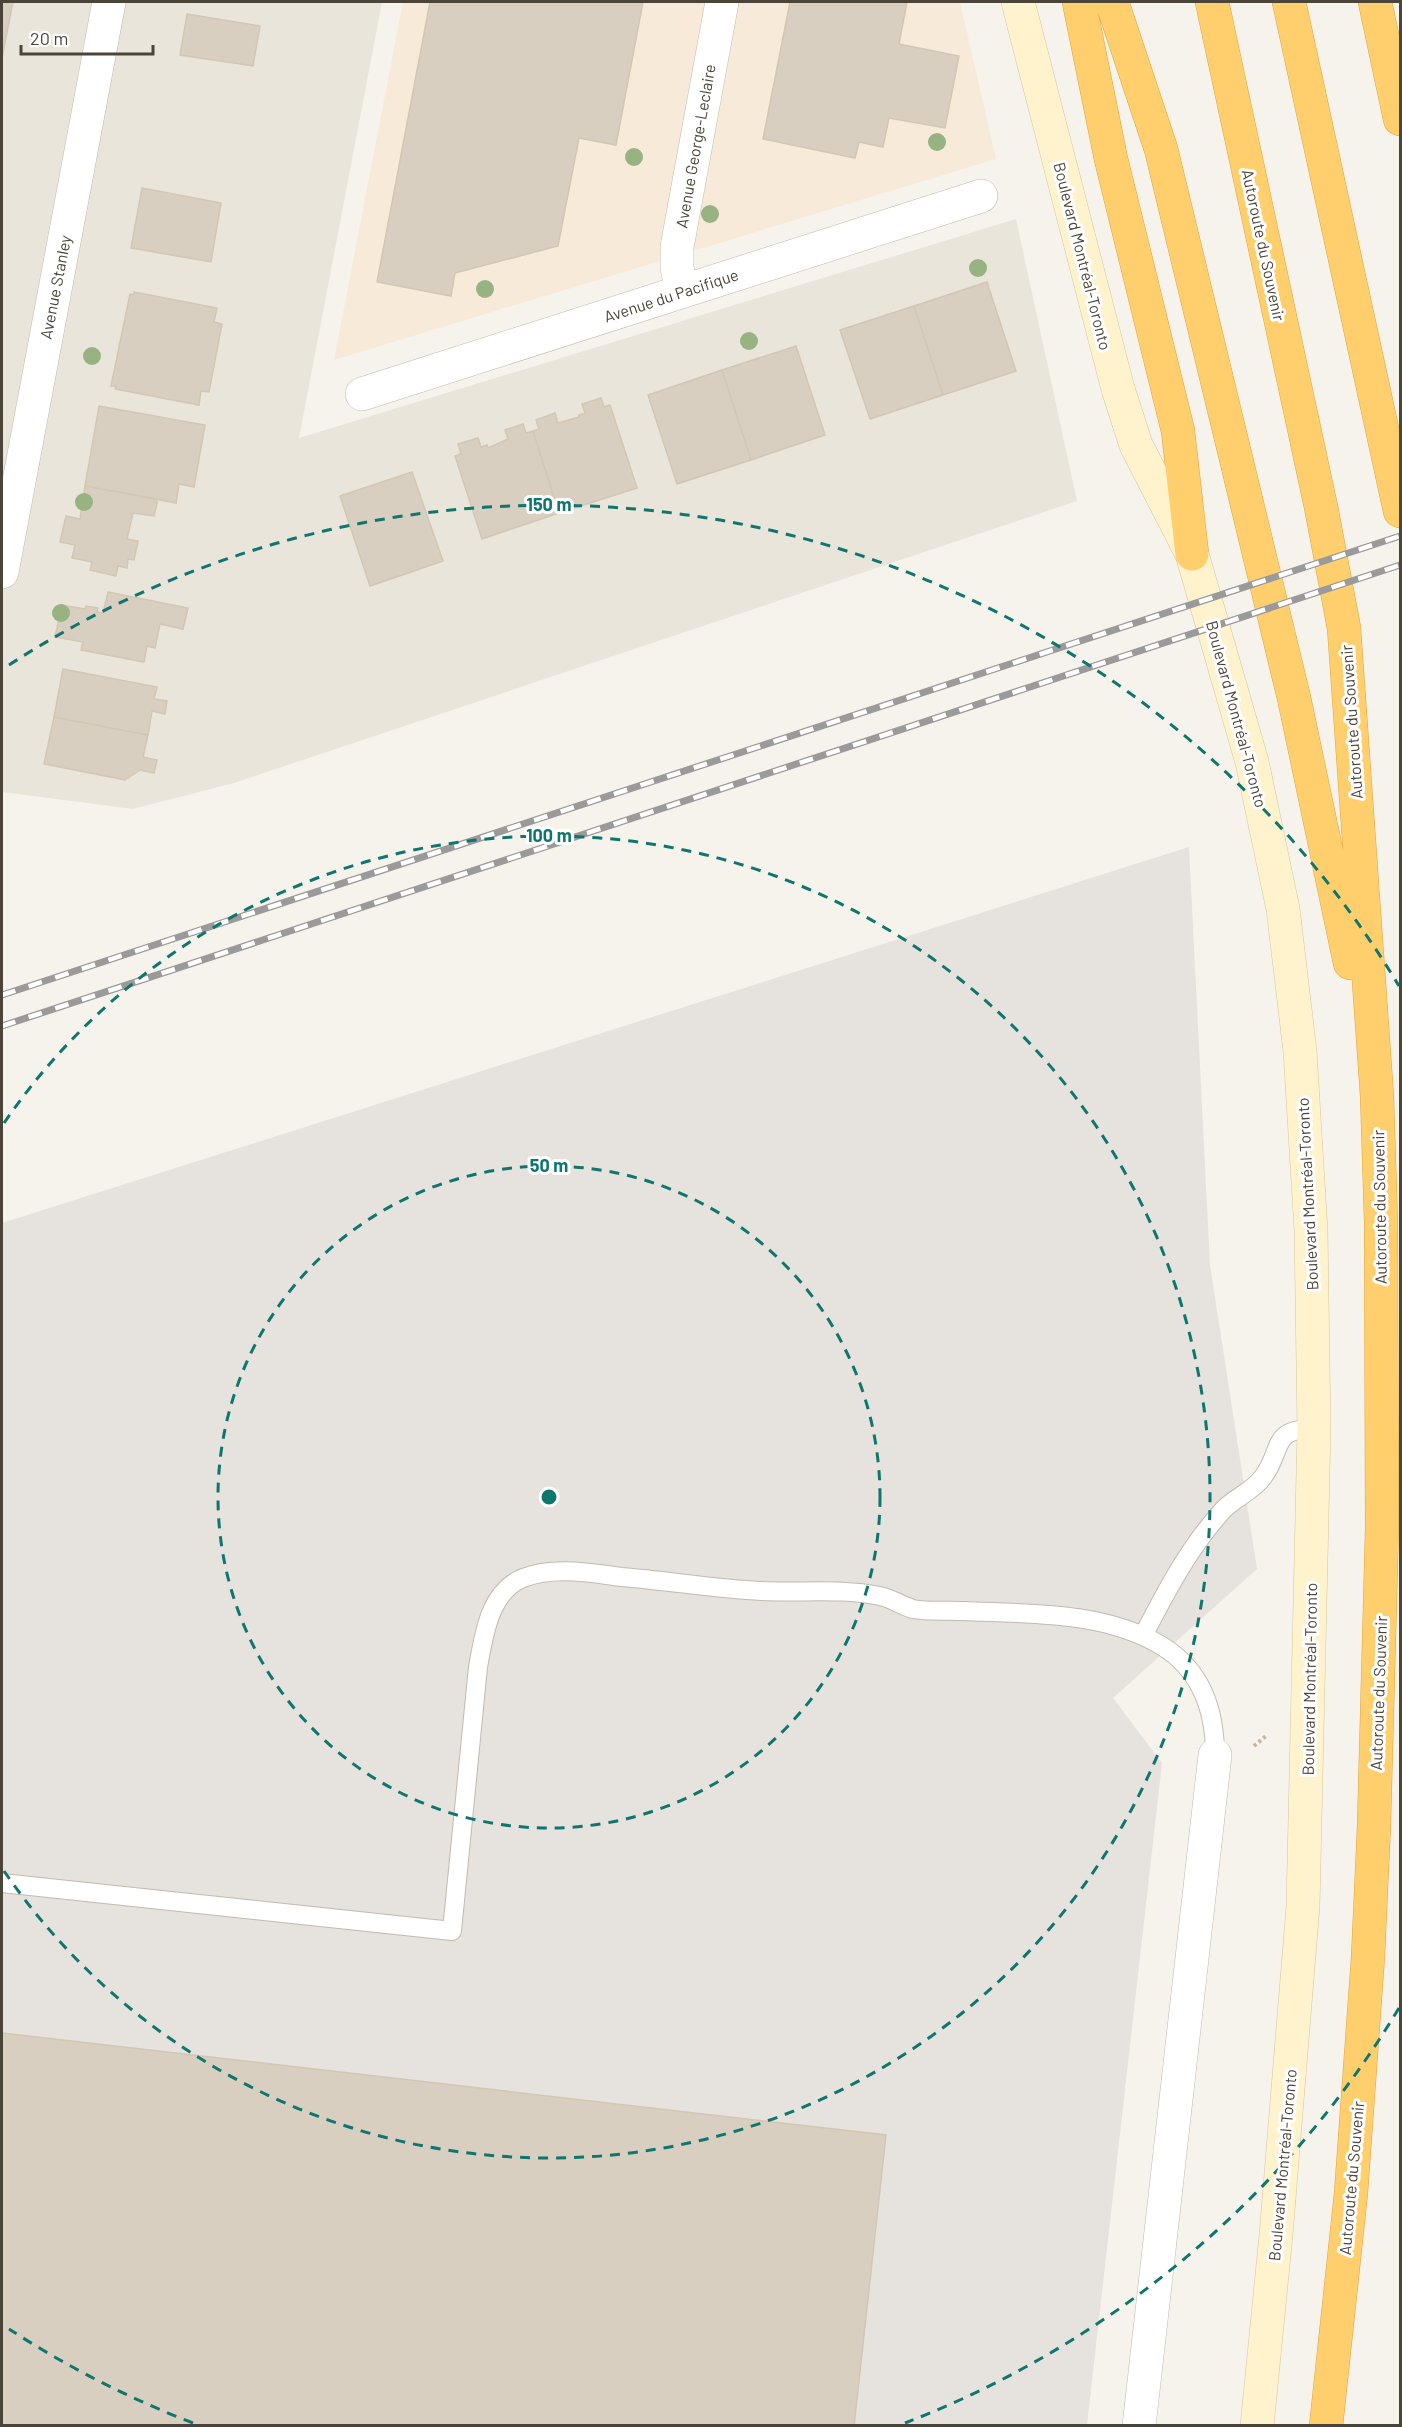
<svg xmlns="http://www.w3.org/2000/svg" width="1402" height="2427" font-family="Barlow,sans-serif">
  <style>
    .residential { fill: #eae5da }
    .commercial { fill: #f7ead8 }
    .industrial { fill: #e6e2dd }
    .building { fill: #d8cfc1; stroke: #d3c7b4; stroke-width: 1.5 }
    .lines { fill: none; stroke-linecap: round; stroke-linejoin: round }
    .service-casing { stroke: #c2bbae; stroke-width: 20 }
    .minor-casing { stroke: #c2bbae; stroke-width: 34 }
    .secondary-casing { stroke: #d6c79b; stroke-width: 34 }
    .motorway-casing { stroke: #e0a43c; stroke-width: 34 }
    .path { stroke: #c4b79f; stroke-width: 4; stroke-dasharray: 3 3; stroke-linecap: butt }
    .service { stroke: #fff; stroke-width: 18 }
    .minor { stroke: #fff; stroke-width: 33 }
    .secondary { stroke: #fff3cd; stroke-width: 33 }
    .motorway { stroke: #ffcf6e; stroke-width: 33 }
    .rail-casing { stroke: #9a9a9a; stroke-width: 7 }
    .rail { stroke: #fff; stroke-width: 4.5; stroke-dasharray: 14; stroke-linecap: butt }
    .tree { fill: #97b381 }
    .ring { fill: none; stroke: #0f766e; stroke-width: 3; stroke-dasharray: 10 8 }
    .labels { text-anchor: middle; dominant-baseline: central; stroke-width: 6; stroke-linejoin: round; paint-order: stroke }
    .street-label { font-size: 16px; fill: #4b4439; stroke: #fff }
    .centre { fill: #0f766e; stroke: #fff; stroke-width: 3 }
    .ring-label { font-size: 18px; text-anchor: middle; font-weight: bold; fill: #0f766e; stroke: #fff; stroke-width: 6; stroke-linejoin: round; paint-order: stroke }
  </style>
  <rect width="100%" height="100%" fill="#f6f3ec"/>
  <path class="residential" d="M2,2h380l-83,436 717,-219 61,282 -843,282 -101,26 -131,-17z"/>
  <path class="commercial" d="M403,2h557l36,157 -662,201z"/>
  <path class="industrial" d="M1189,847l21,418 47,304 -144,129 49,65 -75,662h-1085v-1202z"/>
  <path class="building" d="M2,2h11l-11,56z
    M430,2h213l-27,143 -37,-7 -21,108 -103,27 -4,23 -74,-14z
    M790,2h117l-8,42 60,12 -14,72 -56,-10 -6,29 -24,-5 -4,16 -92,-19z
    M187,14l73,12 -7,40 -73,-11z
    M142,188l79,15 -10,59 -80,-14z
    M987,282l29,89 -73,24 -29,-89z
    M134,292l83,16 -3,14 8,2 -13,68 -8,-1 -2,14 -84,-16 1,-3h-5l19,-92 4,1z
    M914,306l29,89 -73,24 -30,-89z
    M796,346l29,89 -74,25 -29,-90z
    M722,370l29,90 -74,24 -29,-89z
    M601,398l3,9 6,-2 27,83 -78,25 -26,-82 6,-2 -3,-9 19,-7 3,10 21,-6v-2l6,-2 -3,-9z
    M99,406l106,19 -11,62 -15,-3 -3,19 -91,-17z
    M523,424l3,9 7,-2 26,82 -77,26 -27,-83 6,-2 -3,-10 20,-6 3,9 6,-2 1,3 20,-9 -3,-9z
    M412,472l31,89 -73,25 -30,-90z
    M85,486l73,13 -4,17 -21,-3 -6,26 11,2 -4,19 -6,-1 -1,9 -9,-2 -2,10 -26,-6 2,-8 -20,-4 3,-13 -15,-3 6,-26 14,3z
    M108,592l80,16 -5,21 -23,-5 -5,24 -8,-2 -3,16 -63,-12 2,-8 -28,-5 7,-32 23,4 1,-3 12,2 -1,4 6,1z
    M63,669l94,18 -3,12 13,2 -2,13 -13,-3 -4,24 -94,-18z
    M54,717l94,18 -5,22 14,3 -3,13 -14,-3 -15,10 -81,-16z
    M2,2033l884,102 -32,291h-852z"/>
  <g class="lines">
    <defs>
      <path id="service" d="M1143,1636c24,-46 46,-89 81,-127 12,-12 29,-18 39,-32 20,-26 7,-49 51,-48
        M2,1883l450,48 26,-264c6,-32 11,-75 45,-89 31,-12 67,-5 99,-1 47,4 94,12 140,14 39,2 79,-3 118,5 11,2 22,10 33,13 16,3 34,1 50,2 66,3 141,0 199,35 39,24 53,64 53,109"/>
      <path id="minor" d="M682,291l-5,-23v-21l45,-245
        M362,394l619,-198
        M2,572l107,-570
        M1139,2426l76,-671"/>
      <path id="secondary" d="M1018,2l100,387 18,56 56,109 60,208 31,147 17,142 11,180 3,198 -11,477 -27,329 -19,191"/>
      <path id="motorway" d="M1079,2l32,157 67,272 14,123
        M1112,2l49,147 133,549 56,265
        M1212,2l109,505 23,121 33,468 4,127 1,305 -8,297 -6,132 -17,236 -25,233
        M1289,2l111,509
        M1375,2l25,117"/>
    </defs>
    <use href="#service" class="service-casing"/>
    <use href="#minor" class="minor-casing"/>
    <use href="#secondary" class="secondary-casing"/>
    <use href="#motorway" class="motorway-casing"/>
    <path class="path" d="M1254,1746l12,-10"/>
    <use href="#service" class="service"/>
    <use href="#minor" class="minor"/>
    <use href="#secondary" class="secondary"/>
    <use href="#motorway" class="motorway"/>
    <defs>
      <path id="rail" d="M2,995l1398,-459
        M2,1026l1398,-461"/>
    </defs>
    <use href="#rail" class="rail-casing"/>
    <use href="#rail" class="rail"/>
  </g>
  <g class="tree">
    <circle cx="937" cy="142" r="9"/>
    <circle cx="634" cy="157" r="9"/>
    <circle cx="710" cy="214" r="9"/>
    <circle cx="978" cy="268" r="9"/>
    <circle cx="485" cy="289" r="9"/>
    <circle cx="749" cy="341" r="9"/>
    <circle cx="92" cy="356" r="9"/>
    <circle cx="84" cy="502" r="9"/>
    <circle cx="61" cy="613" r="9"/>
  </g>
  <g class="ring">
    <circle cx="549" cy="1497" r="331"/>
    <path d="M4 1123A661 661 0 1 1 4 1871"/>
    <path d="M1399 2008A992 992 0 0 1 905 2423M193 2423A992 992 0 0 1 9 2329M9 665A992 992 0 0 1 1399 986"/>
  </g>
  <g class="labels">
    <g class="street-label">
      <text transform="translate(695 146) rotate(-80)">Avenue George-Leclaire</text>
      <text transform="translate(1264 245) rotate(78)">Autoroute du Souvenir</text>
      <text transform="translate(1083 256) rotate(76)">Boulevard Montréal-Toronto</text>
      <text transform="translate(55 287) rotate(-79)">Avenue Stanley</text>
      <text transform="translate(671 295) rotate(-18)">Avenue du Pacifique</text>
      <text transform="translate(1237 714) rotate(75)">Boulevard Montréal-Toronto</text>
      <text transform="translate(1351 722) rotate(-94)">Autoroute du Souvenir</text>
      <text transform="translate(1307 1194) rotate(-93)">Boulevard Montréal-Toronto</text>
      <text transform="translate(1379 1207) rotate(-91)">Autoroute du Souvenir</text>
      <text transform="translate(1309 1679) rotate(-89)">Boulevard Montréal-Toronto</text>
      <text transform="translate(1378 1693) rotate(-88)">Autoroute du Souvenir</text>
      <text transform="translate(1282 2165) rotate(-85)">Boulevard Montréal-Toronto</text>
      <text transform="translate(1351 2178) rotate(-85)">Autoroute du Souvenir</text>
    </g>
  </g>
  <circle cx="549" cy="1497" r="9" class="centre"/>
  <g class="ring-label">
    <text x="549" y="511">150 m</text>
    <text x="549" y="842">100 m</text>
    <text x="549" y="1172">50 m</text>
  </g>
  <rect width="1402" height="2427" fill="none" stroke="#4b4439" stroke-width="6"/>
  <path d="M21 45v9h132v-9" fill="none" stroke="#4b4439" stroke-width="3"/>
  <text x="30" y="45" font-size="18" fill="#4b4439" stroke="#ffffff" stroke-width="4.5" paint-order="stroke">20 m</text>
</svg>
